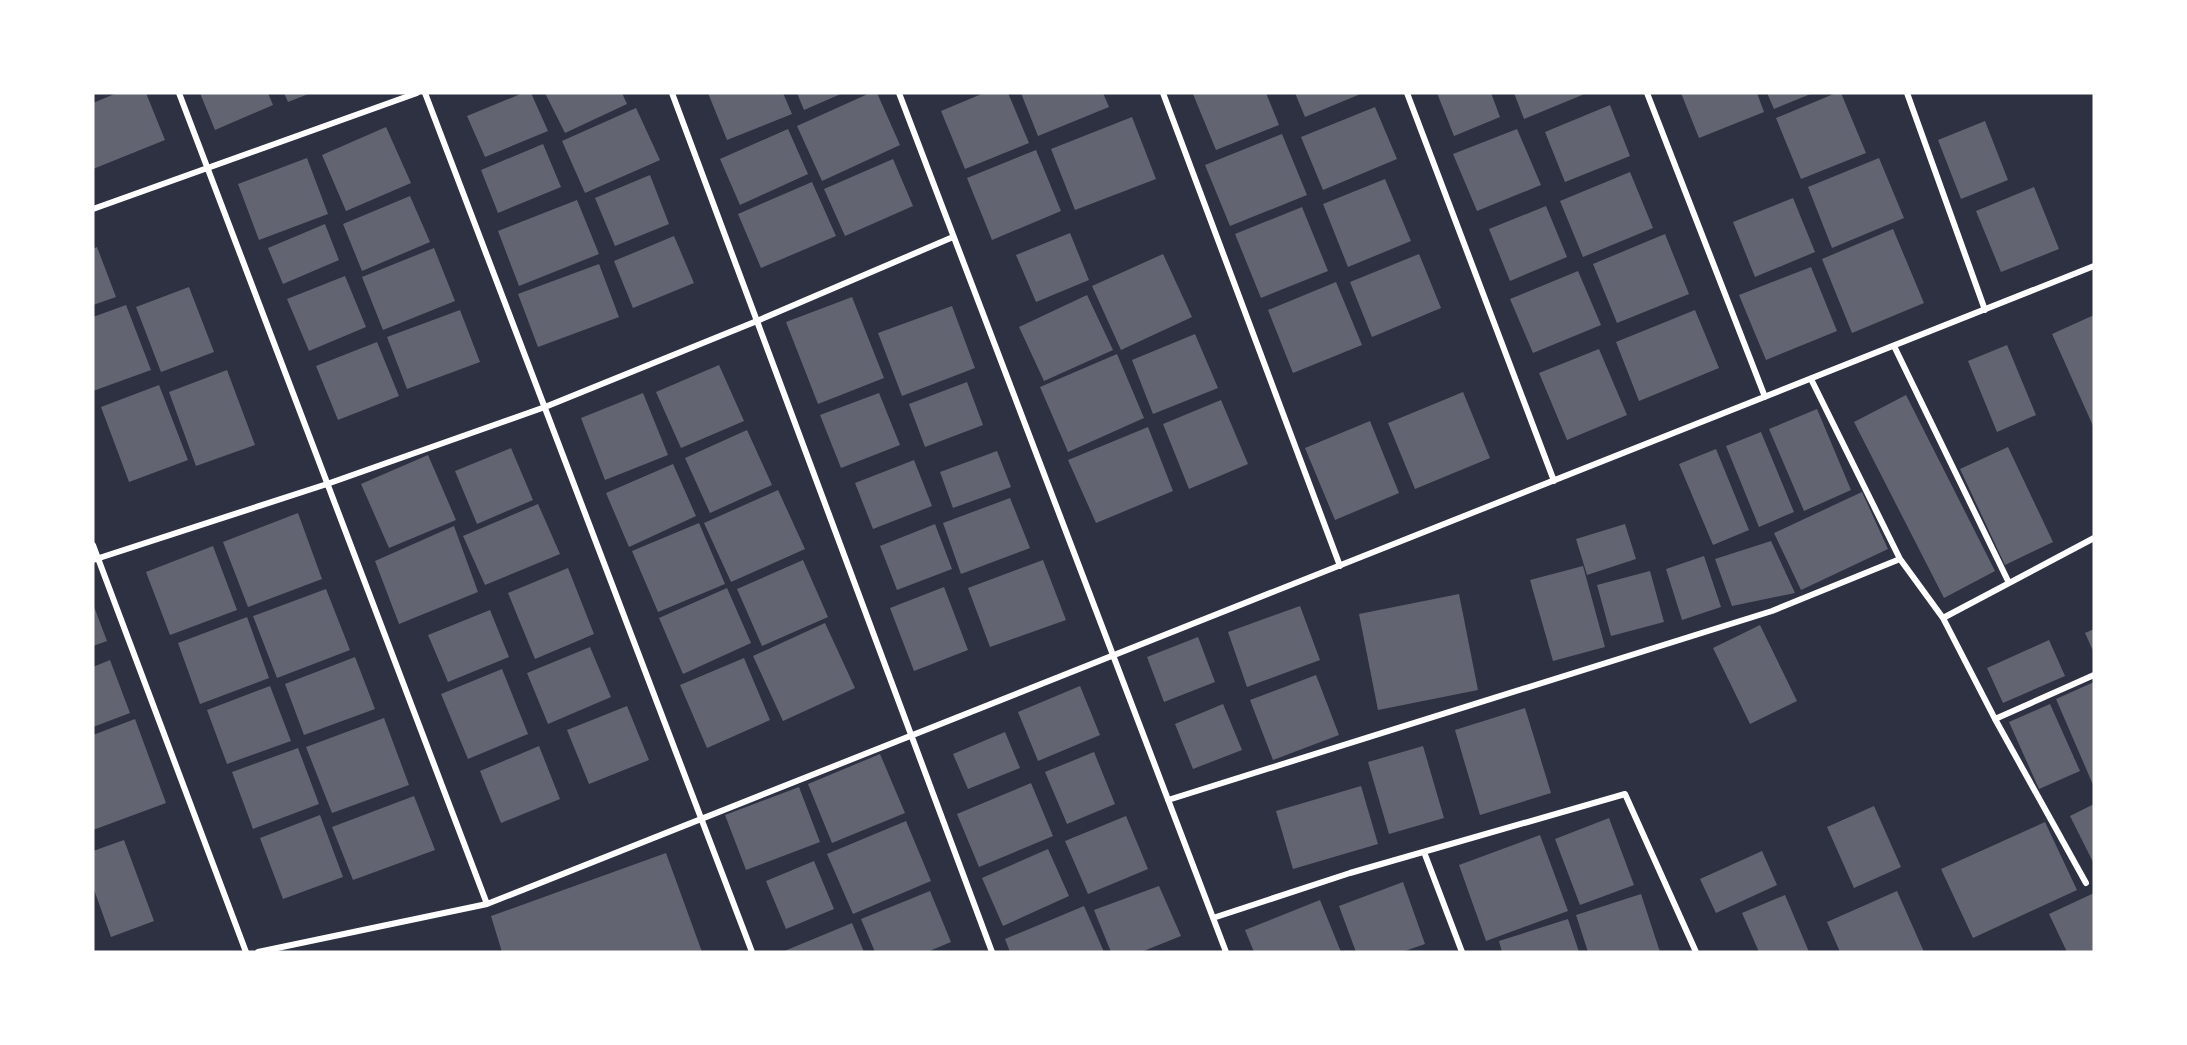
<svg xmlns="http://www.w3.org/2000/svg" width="2187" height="1045" font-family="'IBM Plex Sans',sans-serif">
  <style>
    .building { fill: #626471 }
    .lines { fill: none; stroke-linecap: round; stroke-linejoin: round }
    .minor { stroke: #fff; stroke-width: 6 }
  </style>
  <rect width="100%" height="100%" fill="#2d3142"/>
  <path class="building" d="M117,93h29l19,47 -72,29v-66z
    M200,93h68l5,12 -58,25z
    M284,93h27l-23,9z
    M523,93h8l17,38 -63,26 -18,-41z
    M545,93h77l5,11 -62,29z
    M708,93h75l9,21 -65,26z
    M797,93h46l-39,17z
    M870,93h7l23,52 -78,36 -25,-55z
    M984,93h24l21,50 -64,26 -24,-58z
    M1021,93h82l6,14 -71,29z
    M1196,93h70l13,32 -63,25 -23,-56z
    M1295,93h68l-58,24z
    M1437,93h54l9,24 -46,19z
    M1514,93h73l-63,26z
    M1681,93h76l7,19 -65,26z
    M1767,93h46l-39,16z
    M1836,93h5l25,60 -65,26 -25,-61z
    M1610,105l20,51 -65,26 -20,-50z
    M1375,107l22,52 -74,31 -22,-53z
    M636,108l24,52 -75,33 -23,-52z
    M1132,117l24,62 -81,31 -24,-61z
    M1985,121l23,59 -47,19 -23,-59z
    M386,127l25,56 -65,28 -24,-56z
    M788,129l20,45 -68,31 -20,-46z
    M1517,129l24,56 -64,26 -24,-57z
    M1282,134l25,61 -77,31 -25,-61z
    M543,144l18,43 -63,26 -17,-43z
    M1036,150l25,61 -69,29 -25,-62z
    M307,158l21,56 -69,26 -21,-56z
    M1879,158l25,60 -72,30 -24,-61z
    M893,159l20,47 -68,30 -21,-47z
    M1630,172l23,56 -70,29 -23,-56z
    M650,175l19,49 -54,22 -20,-48z
    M1385,179l26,62 -63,26 -25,-63z
    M812,182l24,54 -75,32 -23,-54z
    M2034,187l25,62 -58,23 -25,-61z
    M410,196l20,46 -68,29 -19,-47z
    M1793,198l22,54 -60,25 -22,-55z
    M577,200l22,54 -80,32 -21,-55z
    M1546,206l21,51 -57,24 -21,-52z
    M1302,207l26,64 -67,27 -26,-64z
    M325,224l14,36 -56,24 -15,-36z
    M1893,229l31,74 -72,30 -30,-74z
    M1070,233l19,47 -53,22 -20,-47z
    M1665,234l24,60 -72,29 -24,-59z
    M674,236l20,47 -61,25 -19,-47z
    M97,247l19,50 -23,8v-56z
    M434,248l21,53 -72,29 -21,-53z
    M1163,254l29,63 -71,33 -29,-64z
    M1419,254l22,54 -69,29 -22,-55z
    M599,264l20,53 -81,30 -20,-53z
    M1811,267l26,64 -71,29 -27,-65z
    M1578,271l23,54 -68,28 -23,-54z
    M345,276l21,51 -57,24 -22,-52z
    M1336,282l26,63 -69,28 -25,-63z
    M189,287l25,65 -53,20 -25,-65z
    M1087,295l26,55 -69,31 -25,-54z
    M852,297l32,81 -66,26 -32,-82z
    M126,305l25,65 -58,21v-74z
    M952,306l23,62 -73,28 -24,-63z
    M460,310l20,52 -73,27 -20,-52z
    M1695,310l24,58 -80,33 -23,-59z
    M2094,315v113l-42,-94z
    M1195,334l23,54 -65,26 -21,-54z
    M377,342l22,54 -61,24 -22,-54z
    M2007,345l29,70 -39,17 -29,-71z
    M1599,349l28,66 -60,25 -28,-67z
    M1117,354l27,64 -76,34 -28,-65z
    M719,365l25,56 -63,27 -25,-56z
    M227,370l28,75 -59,21 -27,-74z
    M967,382l16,43 -58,22 -16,-43z
    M159,385l29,75 -59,22 -28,-75z
    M1463,392l27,66 -75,31 -27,-66z
    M643,393l25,62 -63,25 -24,-62z
    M879,393l21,52 -59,23 -21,-53z
    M1906,395l89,176 -51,27 -90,-176z
    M1221,400l27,64 -59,25 -26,-65z
    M1817,409l34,81 -47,21 -35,-82z
    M1370,421l29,72 -64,27 -30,-72z
    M1148,427l25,64 -77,32 -28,-63z
    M747,430l25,55 -62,28 -25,-55z
    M1761,432l33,80 -35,15 -33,-81z
    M2008,447l45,95 -48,23 -45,-96z
    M511,448l22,52 -56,24 -22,-53z
    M1716,449l33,81 -36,15 -34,-81z
    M997,451l14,36 -58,21 -13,-36z
    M428,455l28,65 -67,28 -28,-64z
    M914,460l18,46 -59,23 -18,-46z
    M673,464l23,52 -67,31 -23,-54z
    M778,490l27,59 -74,33 -27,-59z
    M1862,492l26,57 -87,41 -27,-57z
    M1010,498l20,50 -69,26 -18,-51z
    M538,504l22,50 -75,31 -22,-49z
    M298,513l24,66 -74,28 -25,-65z
    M699,523l26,61 -67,28 -26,-61z
    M935,524l17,45 -55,21 -17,-44z
    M1625,524l11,35 -49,16 -11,-36z
    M454,526l24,66 -79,32 -24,-63z
    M1771,541l24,52 -63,13 -17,-47z
    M213,546l24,64 -67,25 -24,-63z
    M1704,556l17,51 -39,13 -16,-51z
    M803,560l25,57 -66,29 -25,-57z
    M1043,560l23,60 -76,27 -22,-59z
    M1583,566l22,81 -52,14 -23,-81z
    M568,568l26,66 -59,25 -27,-66z
    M1650,571l14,51 -53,14 -14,-51z
    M944,587l24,63 -54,21 -24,-63z
    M727,588l24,55 -68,31 -24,-56z
    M326,589l24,61 -73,28 -24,-62z
    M1459,594l19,96 -100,20 -19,-96z
    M93,604l14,37 -14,5z
    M1300,606l20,54 -73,27 -19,-55z
    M490,610l19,47 -61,25 -20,-47z
    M247,617l22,61 -69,26 -22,-61z
    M825,623l30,65 -72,33 -30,-65z
    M1760,625l37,76 -47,23 -37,-76z
    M2094,629v24l-9,-20z
    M1198,637l17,45 -51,20 -17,-45z
    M2049,640l16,36 -62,27 -16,-35z
    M590,647l21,50 -63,27 -21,-51z
    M355,657l20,52 -71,26 -19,-51z
    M744,658l26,62 -63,28 -27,-63z
    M110,660l20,53 -37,14v-60z
    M502,669l26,65 -60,25 -27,-65z
    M1316,675l23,60 -66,25 -23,-60z
    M2094,682v105l-38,-88z
    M270,686l21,55 -64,23 -20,-54z
    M1080,686l20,49 -62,26 -20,-49z
    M1223,704l19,46 -49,19 -18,-45z
    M2050,704l30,67 -41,18 -30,-67z
    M627,706l22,54 -60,24 -22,-54z
    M1525,708l26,85 -71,22 -25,-85z
    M384,718l25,67 -77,28 -26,-66z
    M135,719l31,84 -73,27v-95z
    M1005,732l15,36 -52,21 -15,-35z
    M539,746l21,53 -59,24 -21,-52z
    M1423,746l21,72 -55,16 -21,-72z
    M298,748l21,56 -66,25 -21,-57z
    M1094,752l21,52 -48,20 -22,-52z
    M880,754l25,59 -73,30 -24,-59z
    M1031,783l22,53 -74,31 -22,-53z
    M1361,786l17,58 -85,25 -17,-58z
    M799,787l21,55 -74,28 -21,-55z
    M414,796l21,54 -82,30 -21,-53z
    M2094,804v60l-24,-48z
    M1874,806l27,61 -47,21 -27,-61z
    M320,815l23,62 -60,22 -23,-61z
    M1126,816l22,53 -60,25 -23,-53z
    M1609,818l25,67 -54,20 -25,-66z
    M906,821l25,60 -78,33 -26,-60z
    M2045,822l32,68 -104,48 -32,-69z
    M1540,835l28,76 -82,30 -27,-76z
    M124,840l30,81 -43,16 -18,-50v-36z
    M1048,849l21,47 -66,30 -21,-48z
    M1762,851l15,34 -61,28 -16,-34z
    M666,853l36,99h-200l-11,-36z
    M814,861l20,48 -48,20 -20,-48z
    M1403,882l22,62 -23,8h-46l-17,-46z
    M1159,886l22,50 -40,16h-30l-17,-42z
    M930,891l21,51 -24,10h-52l-14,-33z
    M1897,891l27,61h-84l-13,-30z
    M2094,893v59h-27l-18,-38z
    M1641,894l19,58h-72l-12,-37z
    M1785,895l24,57h-50l-17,-39z
    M1320,900l21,52h-87l-9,-22z
    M1084,906l20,46h-94l-5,-13z
    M1568,919l11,33h-77l-3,-11z
    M852,923l12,29h-82z"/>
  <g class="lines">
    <path class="minor" d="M179,93l308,811
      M425,93l327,859
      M672,93l320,859
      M899,93l327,859
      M1163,93l177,473
      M1407,93l147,388
      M1647,93l118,304
      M1907,93l78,217
      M93,209l324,-116
      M1894,346l115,237
      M1811,379l89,180 43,59 151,-80
      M93,545l153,407
      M93,560l234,-76 218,-77 212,-86 196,-84
      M1943,618l52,101 99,-44
      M1995,719l91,164
      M1168,800l604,-189 128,-52
      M1424,852l38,100
      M1213,918l137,-45 275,-79 71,158
      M258,952l229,-48 1607,-638"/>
  </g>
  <rect width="2187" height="1045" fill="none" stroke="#ffffff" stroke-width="189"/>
</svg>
